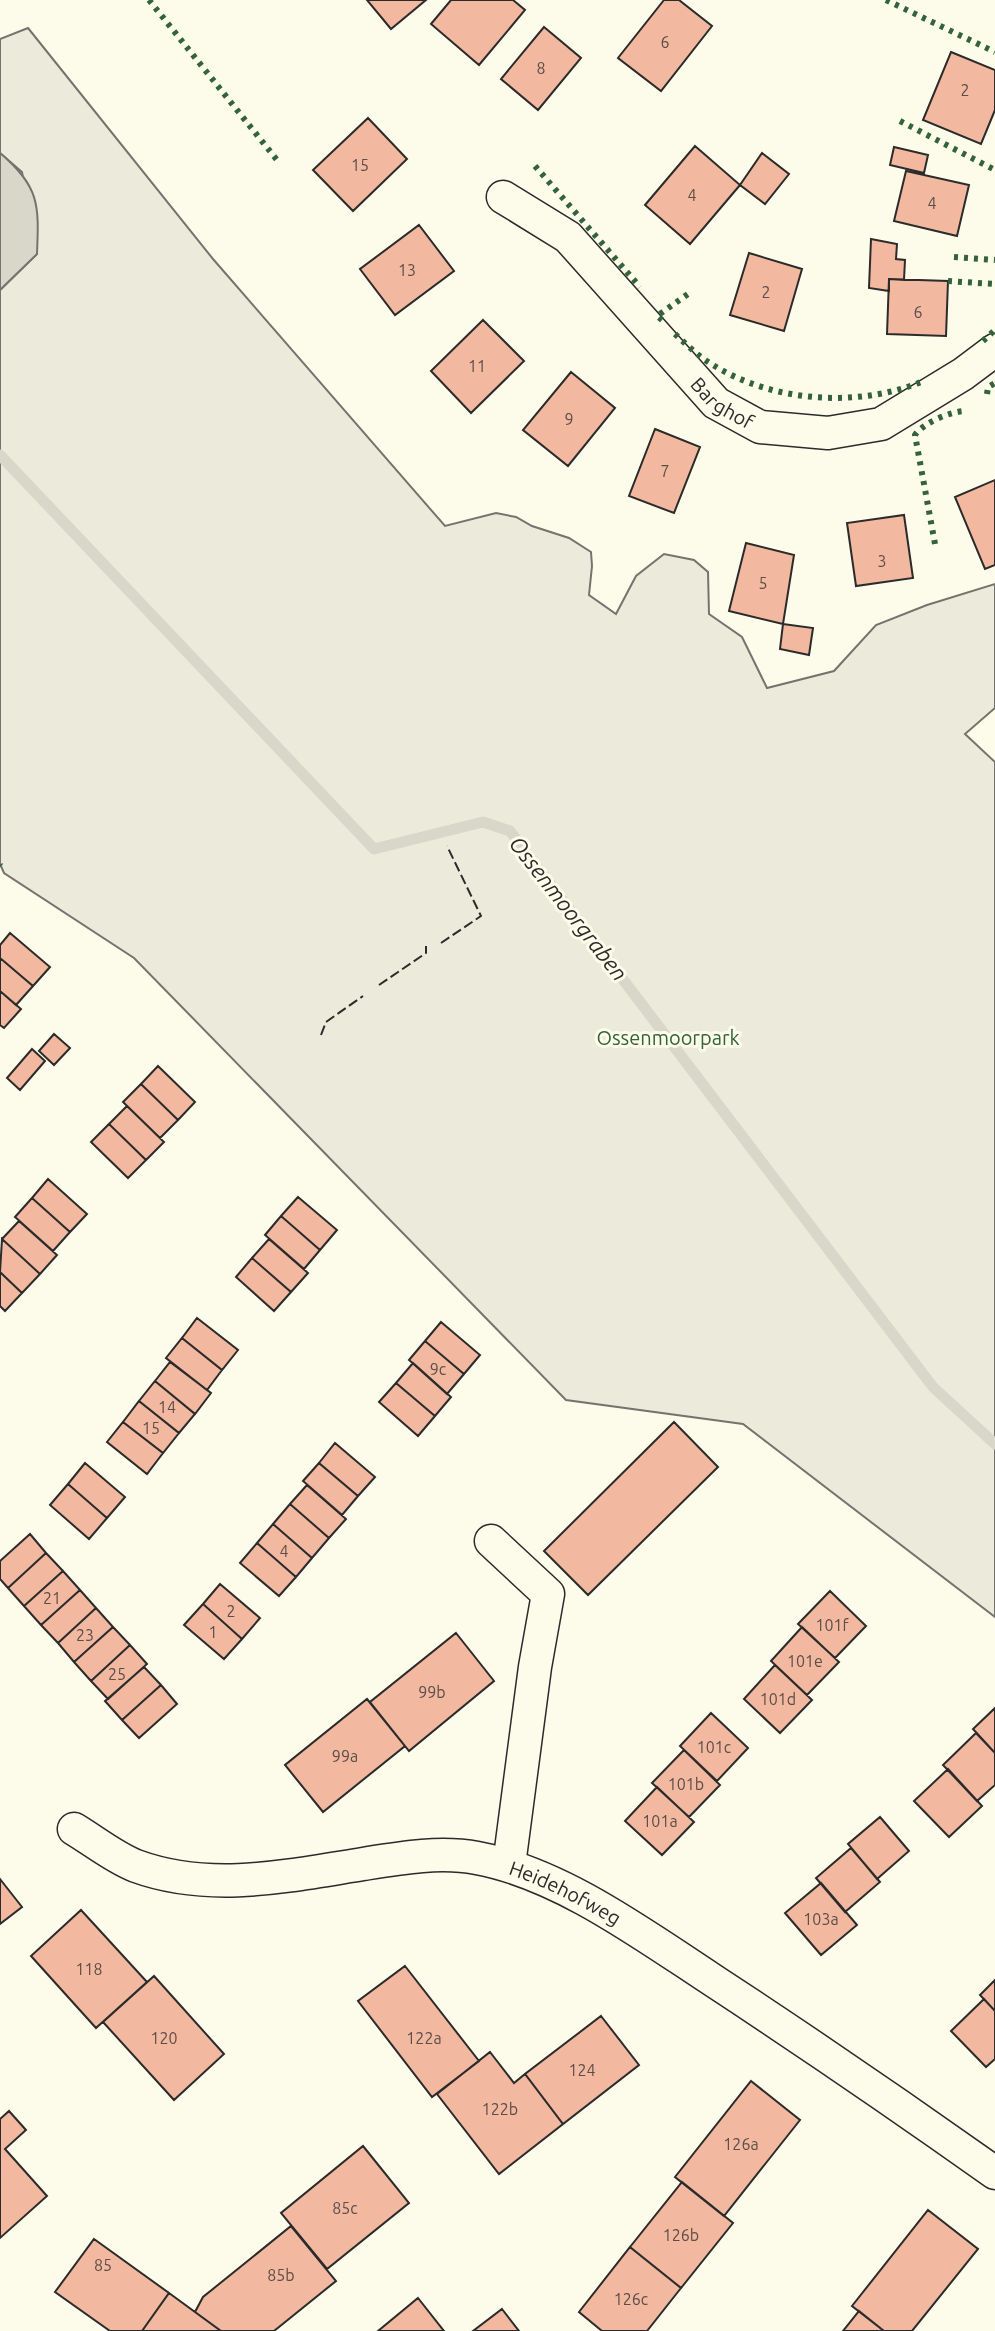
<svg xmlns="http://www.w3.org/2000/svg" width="995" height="2331" font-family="Ubuntu,sans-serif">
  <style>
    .green { fill: #ecebdb; stroke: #74746e; stroke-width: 2 }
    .water { fill: #d8d7c9; stroke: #74746e; stroke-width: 2 }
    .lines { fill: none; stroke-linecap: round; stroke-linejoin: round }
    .stream { stroke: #d8d7c9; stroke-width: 11 }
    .building { fill: #f2b8a0; stroke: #2b2b2b; stroke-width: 2 }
    .street-casing { stroke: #2b2b2b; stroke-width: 35 }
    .street { stroke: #fdfbea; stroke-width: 32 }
    .hedge { stroke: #34623c; stroke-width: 6; stroke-dasharray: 4 6; stroke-linecap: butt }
    .fence { stroke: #2b2b2b; stroke-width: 2; stroke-dasharray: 10 4; stroke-linecap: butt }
    .labels { text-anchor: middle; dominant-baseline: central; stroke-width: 6; stroke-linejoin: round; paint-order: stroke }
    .number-label { font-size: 16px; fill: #5d4e48 }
    .street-label { font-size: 20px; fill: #2b2b2b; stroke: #fdfbea }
    .park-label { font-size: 20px; fill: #34623c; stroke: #fdfbea }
    .water-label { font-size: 22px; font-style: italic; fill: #2b2b2b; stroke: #fdfbea }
  </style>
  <rect width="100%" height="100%" fill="#fdfbea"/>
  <path class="green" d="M28,28l185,231 232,267 51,-13 20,4 16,9 37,12 22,14 1,14 -3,29 27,19 20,-38 28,-22 30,6 14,12 1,42 33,23 25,51 67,-17 42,-46 51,-20 68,-21v124l-30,26 30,28v855l-252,-193 -177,-24 -432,-442 -130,-85 -4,-9v-574l37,-36 -15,-82 -22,-19v-114z"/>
  <path class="water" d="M0,153c40,34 39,52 37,101l-37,36z"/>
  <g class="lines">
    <path class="stream" d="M0,455l374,394 109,-27 27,9 423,556 62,57"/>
  </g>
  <path class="building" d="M367,0h59l-35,29z
    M451,0h62l12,10 -46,55 -48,-41z
    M664,0h15l33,26 -51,65 -43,-33z
    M544,27l37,31 -43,52 -37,-31z
    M951,52l44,18v40l-14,34 -58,-24z
    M368,118l39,41 -54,52 -40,-41z
    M695,146l45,39 -50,59 -45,-39z
    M894,147l34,8 -4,18 -34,-8z
    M762,153l27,21 -24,30 -25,-19z
    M906,171l63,14 -12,51 -63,-15z
    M419,225l35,46 -59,44 -35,-46z
    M871,239l26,5 -1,15 9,1 -1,20 -15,-1v12l-20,-3z
    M749,253l53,16 -18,62 -54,-16z
    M889,279l59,2 -2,55 -59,-2z
    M483,320l41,41 -53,52 -40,-42z
    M571,372l44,36 -47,58 -45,-36z
    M655,429l45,18 -26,66 -45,-17z
    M995,480v85l-10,4 -30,-72z
    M904,515l9,63 -57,8 -9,-63z
    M746,543l48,12 -11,69 -54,-13z
    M783,624l30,4 -4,27 -29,-6z
    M10,933l40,34 -17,19 -33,-28v-13z
    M0,958l33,28 -17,19 -16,-14z
    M0,991l21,18 -17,19 -4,-3z
    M54,1034l16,14 -16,17 -15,-14z
    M32,1049l13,12 -25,29 -13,-12z
    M158,1066l37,36 -17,18 -37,-36z
    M141,1084l37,36 -18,18 -37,-36z
    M127,1106l37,36 -18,18 -37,-36z
    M109,1124l37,36 -18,18 -37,-36z
    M48,1179l39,35 -17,18 -38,-34z
    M298,1197l39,33 -17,20 -39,-34z
    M32,1198l38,34 -17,19 -38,-34z
    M281,1216l39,34 -16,19 -39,-34z
    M19,1221l38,34 -17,19 -38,-35z
    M2,1239l38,35 -18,19 -22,-21z
    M269,1239l39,34 -17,19 -39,-34z
    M252,1258l39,34 -17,19 -38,-34z
    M0,1272l22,21 -17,18 -5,-5z
    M197,1318l41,32 -16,20 -40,-32z
    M441,1322l39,33 -16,19 -39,-33z
    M182,1338l40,32 -15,20 -41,-32z
    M425,1341l39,33 -17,20 -38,-34z
    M170,1362l41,31 -16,21 -40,-33z
    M413,1363l38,34 -16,19 -39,-33z
    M155,1381l40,33 -16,19 -40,-32z
    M396,1383l39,33 -17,20 -39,-34z
    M139,1401l40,32 -16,20 -40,-31z
    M123,1422l40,31 -16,21 -40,-32z
    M674,1422l44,45 -130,128 -44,-44z
    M335,1443l40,34 -17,19 -39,-33z
    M85,1463l40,34 -18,21 -39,-34z
    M319,1463l39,33 -16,19 -39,-34z
    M68,1484l39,34 -18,21 -39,-34z
    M307,1485l39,34 -17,19 -39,-34z
    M290,1504l39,34 -17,20 -39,-34z
    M273,1524l39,34 -16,19 -39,-34z
    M30,1534l16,19 -38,35 -8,-9v-18z
    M257,1543l39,34 -17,19 -39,-33z
    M46,1553l17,18 -39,35 -16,-18z
    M63,1571l17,19 -39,35 -17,-19z
    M220,1584l40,34 -18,21 -39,-35z
    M80,1590l16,18 -38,35 -17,-18z
    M830,1591l36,35 -31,32 -37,-34z
    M203,1604l39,35 -18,20 -40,-34z
    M96,1608l17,19 -39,35 -16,-19z
    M113,1627l17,18 -39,36 -17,-19z
    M802,1627l37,35 -32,33 -36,-34z
    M456,1633l38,48 -85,70 -39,-49z
    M130,1645l17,19 -39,35 -17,-18z
    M775,1665l37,35 -32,33 -36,-34z
    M144,1667l17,18 -39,35 -17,-19z
    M161,1685l16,19 -38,34 -17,-18z
    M367,1699l38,47 -82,66 -38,-47z
    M995,1708v45l-22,-24z
    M711,1713l37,35 -31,33 -37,-35z
    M976,1733l19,20v32l-18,16 -34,-36z
    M684,1750l36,35 -31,32 -37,-34z
    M948,1769l34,37 -33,31 -35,-36z
    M657,1787l37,35 -32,33 -37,-34z
    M880,1817l29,34 -32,28 -29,-35z
    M851,1848l29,34 -35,30 -29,-34z
    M0,1879l22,28 -22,17z
    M821,1883l36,42 -36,30 -36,-42z
    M81,1910l66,72 -51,46 -65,-72z
    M405,1966l74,95 -47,36 -74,-96z
    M154,1976l70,78 -50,46 -71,-78z
    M995,1980v31l-15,-16z
    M984,1999l11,12v48l-9,8 -35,-36z
    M601,2016l38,49 -76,59 -38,-50z
    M490,2052l24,31 11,-9 38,50 -64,50 -62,-80z
    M751,2081l49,39 -76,96 -49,-39z
    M9,2111l17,19 -21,19 42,47 -47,42v-119z
    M363,2146l46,57 -82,66 -46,-56z
    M682,2182l51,41 -52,65 -51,-41z
    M928,2210l50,39 -66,82h-28l-32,-25z
    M291,2226l45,55 -62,50h-53l-26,-19 8,-15z
    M94,2239l75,54 -27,38h-32l-55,-39z
    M630,2247l51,41 -34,43h-45l-23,-19z
    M169,2293l52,38h-79z
    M418,2298l26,33h-66z
    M502,2309l17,22h-46z
    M859,2311l25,20h-41z"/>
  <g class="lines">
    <defs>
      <g id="street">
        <path id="s1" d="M503,197l65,40 148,166 44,24 68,6 53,-9 82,-50 32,-24"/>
        <path d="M491,1541l57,53 -13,73 -26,198"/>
        <path id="s2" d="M74,1829c20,12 41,29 62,37 74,27 152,10 227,-2 37,-6 77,-13 114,-6 82,15 164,75 234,121 96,63 191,128 284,194"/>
      </g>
    </defs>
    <use href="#street" class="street-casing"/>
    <use href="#street" class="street"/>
    <path class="hedge" d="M149,0l128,160
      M886,0l109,52
      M900,121l95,49
      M535,166l105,121
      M954,257l41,3
      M948,281l47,3
      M662,320l-5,-4 31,-22
      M675,334c12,11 24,23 38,31 60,37 143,43 208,17
      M983,341l12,-11
      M987,394l1,-7 7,-4
      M935,544l-20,-109c9,-13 37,-24 51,-24
      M0,865l1,1"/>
    <path class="fence" d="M441,943l40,-27 -34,-70
      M379,985l47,-32v-7
      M321,1035l5,-13 37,-26"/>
  </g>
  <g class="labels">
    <g class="number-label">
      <text x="665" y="42">6</text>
      <text x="541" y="68">8</text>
      <text x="965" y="90">2</text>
      <text x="360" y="165">15</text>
      <text x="692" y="195">4</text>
      <text x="932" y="203">4</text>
      <text x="407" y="270">13</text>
      <text x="766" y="292">2</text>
      <text x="918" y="312">6</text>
      <text x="477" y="366">11</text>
      <text x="569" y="419">9</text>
      <text x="665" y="471">7</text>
      <text x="882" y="561">3</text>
      <text x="763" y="583">5</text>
      <text x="438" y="1369">9c</text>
      <text x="167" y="1407">14</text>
      <text x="151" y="1428">15</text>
      <text x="284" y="1551">4</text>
      <text x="52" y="1598">21</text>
      <text x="231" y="1611">2</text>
      <text x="832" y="1625">101f</text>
      <text x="213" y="1632">1</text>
      <text x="85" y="1635">23</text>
      <text x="805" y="1661">101e</text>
      <text x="117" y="1674">25</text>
      <text x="432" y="1692">99b</text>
      <text x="778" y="1699">101d</text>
      <text x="714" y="1747">101c</text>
      <text x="345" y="1756">99a</text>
      <text x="686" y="1784">101b</text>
      <text x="660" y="1821">101a</text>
      <text x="821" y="1919">103a</text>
      <text x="89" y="1969">118</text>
      <text x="164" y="2038">120</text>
      <text x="424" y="2038">122a</text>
      <text x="582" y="2070">124</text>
      <text x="500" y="2109">122b</text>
      <text x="741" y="2144">126a</text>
      <text x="345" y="2208">85c</text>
      <text x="681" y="2235">126b</text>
      <text x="103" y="2265">85</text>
      <text x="281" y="2275">85b</text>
      <text x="631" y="2299">126c</text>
    </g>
    <g class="street-label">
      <text stroke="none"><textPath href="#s1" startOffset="304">Barghof</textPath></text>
      <text stroke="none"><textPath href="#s2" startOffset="512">Heidehofweg</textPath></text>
    </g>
    <g class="park-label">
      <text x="668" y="1037">Ossenmoorpark</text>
    </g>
    <g class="water-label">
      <text transform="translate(569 908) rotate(52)">Ossenmoorgraben</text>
    </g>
  </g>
</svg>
